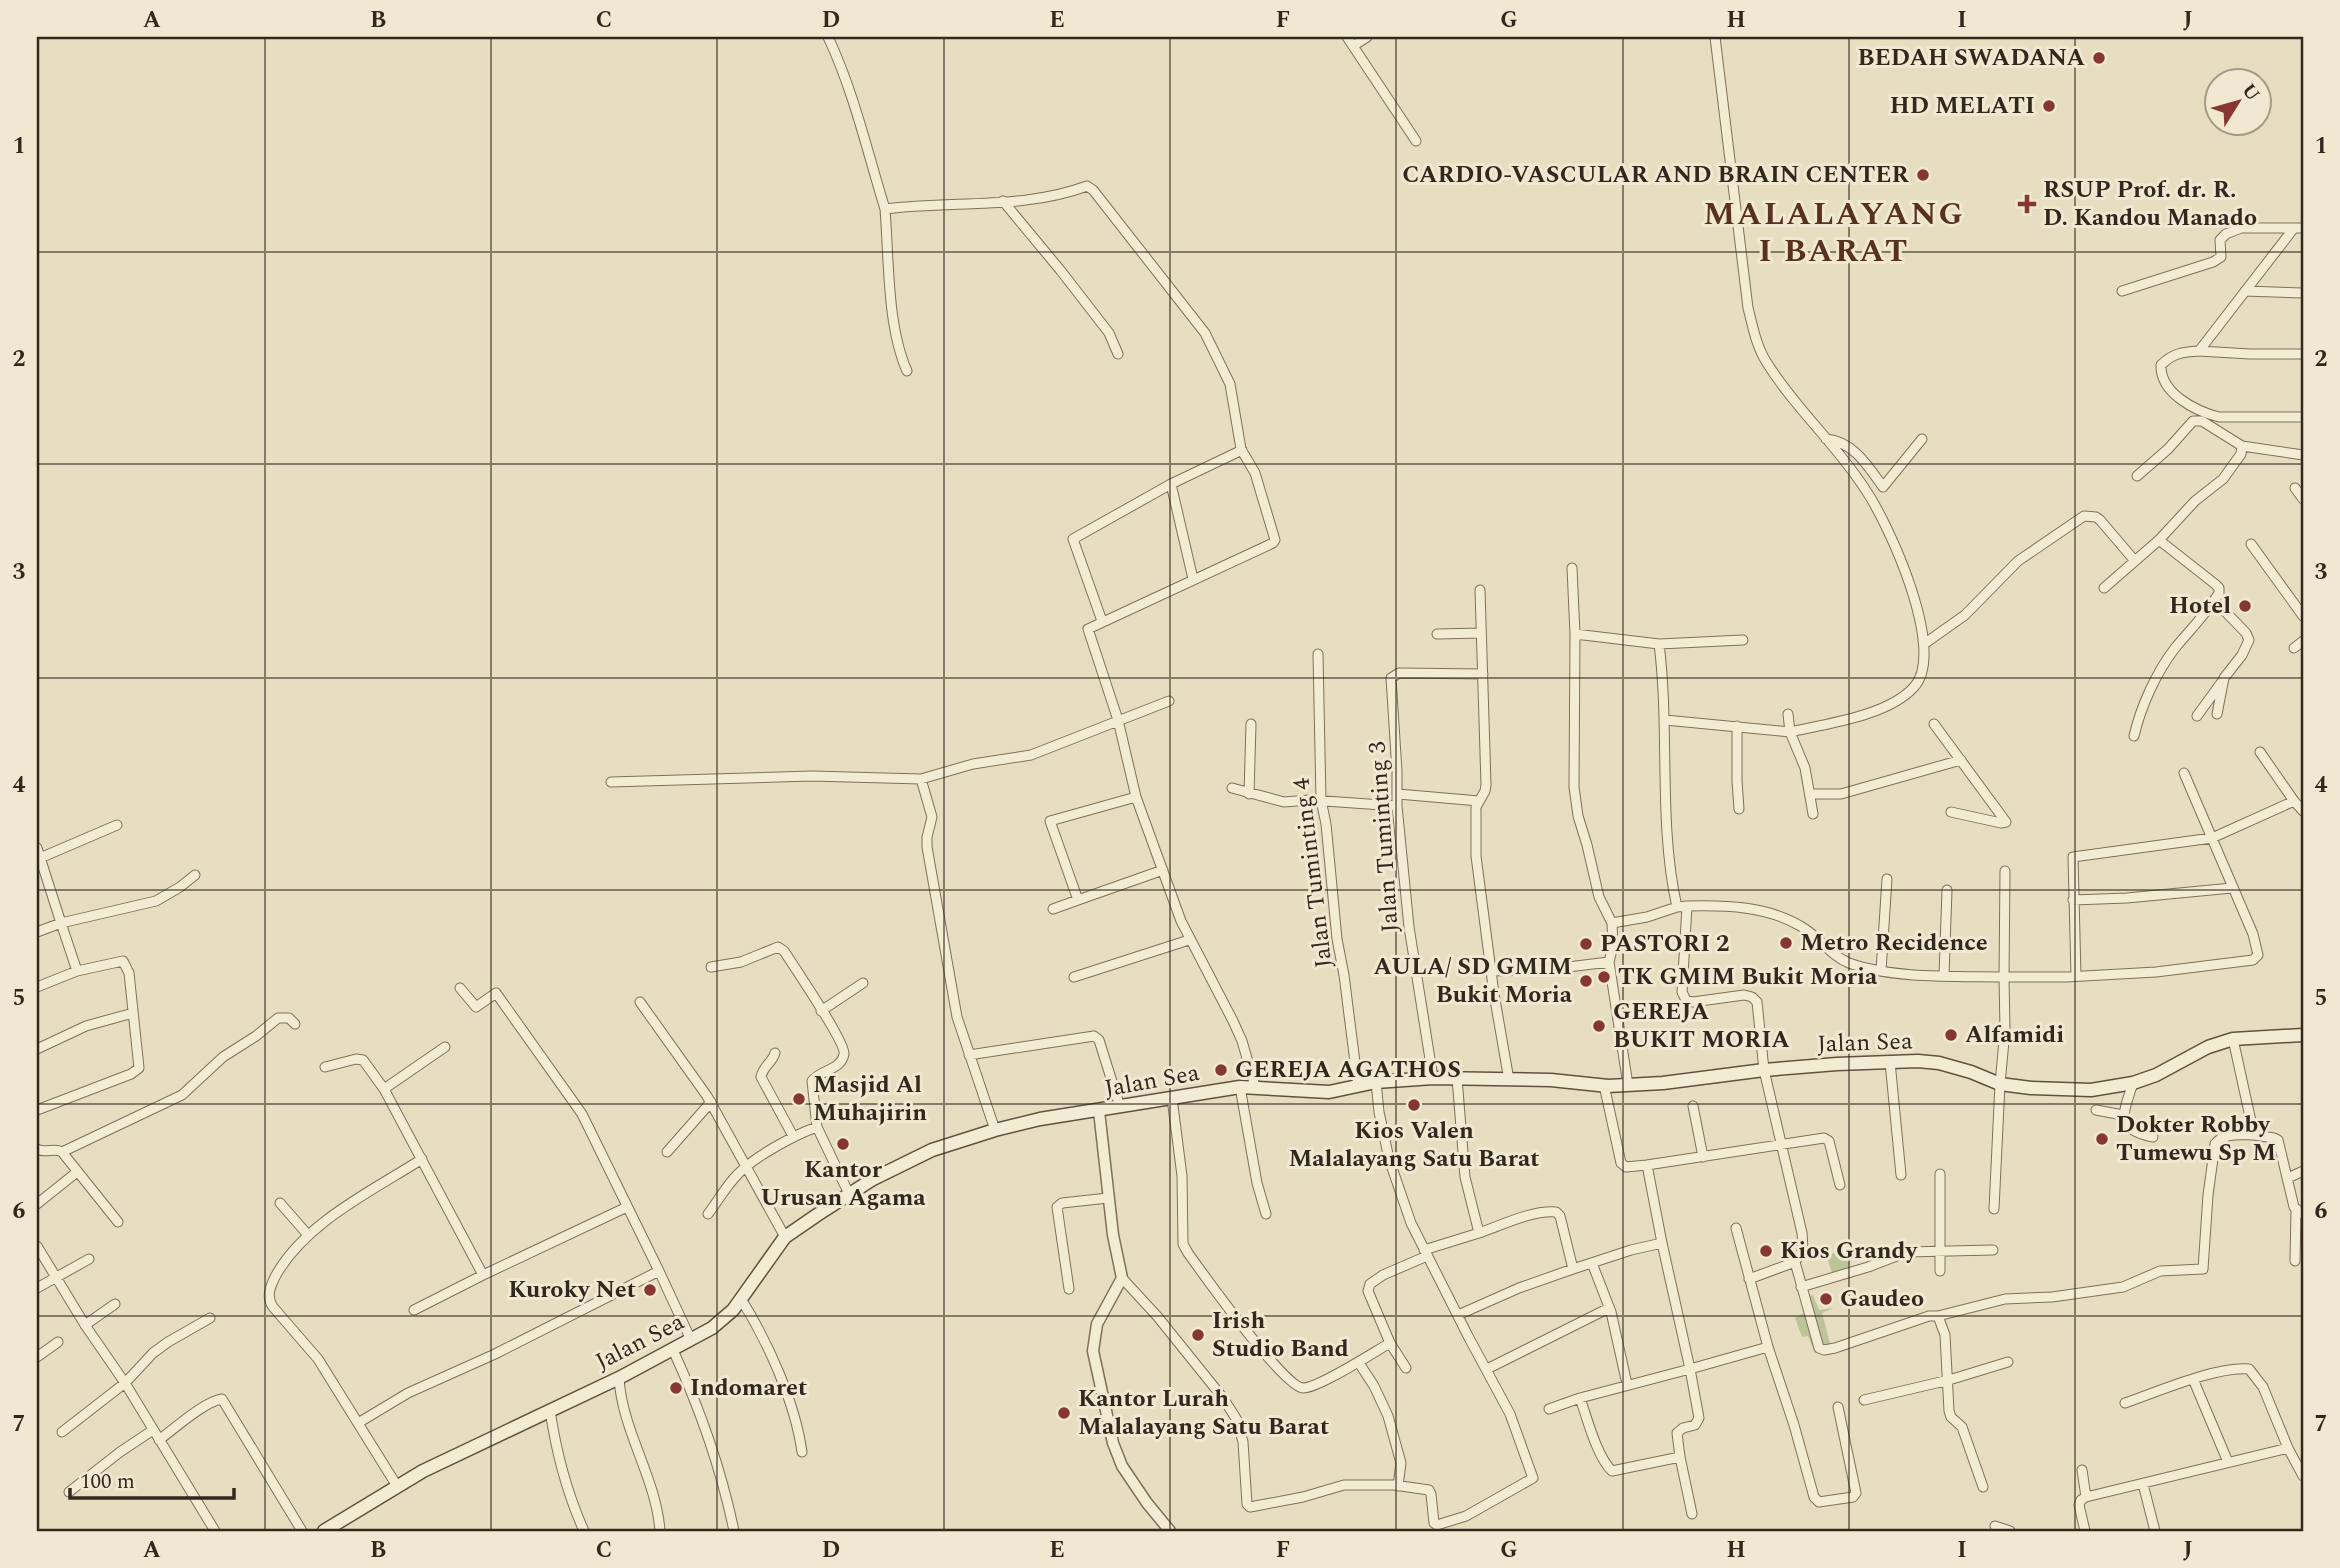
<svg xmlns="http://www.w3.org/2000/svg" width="2340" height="1568" font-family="Spectral,serif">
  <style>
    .green { fill: #bcc498 }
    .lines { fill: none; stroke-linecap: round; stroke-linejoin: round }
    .minor-casing { stroke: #7f705c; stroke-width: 11 }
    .tertiary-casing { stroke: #7f705c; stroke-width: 13 }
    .secondary-casing { stroke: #61523f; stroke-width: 15 }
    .minor { stroke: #f3ecd4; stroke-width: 9 }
    .tertiary { stroke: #f3ecd4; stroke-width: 10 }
    .secondary { stroke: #f3ecd4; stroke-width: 12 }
    .grid { fill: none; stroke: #31281e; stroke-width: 2; stroke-opacity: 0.55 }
    .poi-dot { fill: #863733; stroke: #f0e8d1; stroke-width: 2.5 }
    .labels { text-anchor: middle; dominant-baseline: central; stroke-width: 6; stroke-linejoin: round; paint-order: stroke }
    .poi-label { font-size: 24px; font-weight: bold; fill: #31281e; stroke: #f0e8d1; text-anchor: start }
    .street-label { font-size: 24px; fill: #31281e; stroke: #f0e8d1 }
    .district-label { font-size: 32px; font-weight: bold; letter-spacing: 2px; fill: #583123; stroke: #f0e8d1 }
    .neatline { fill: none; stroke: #31281e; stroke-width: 2.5 }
    .grid-label { font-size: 23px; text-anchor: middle; font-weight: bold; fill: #31281e }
  </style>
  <rect width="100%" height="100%" fill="#e7dec2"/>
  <path class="green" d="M1844,1250l7,22 -17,7 -8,-24z
    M1813,1295l6,15 15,-2 -12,5 9,34 -16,6 -7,-17 -6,1 -7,-19 17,-9 -3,-13z"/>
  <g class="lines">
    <defs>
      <path id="minor" d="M828,37c26,55 39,114 57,172
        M1347,37l69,104
        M1715,37l33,271c5,19 8,38 19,55 28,45 69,81 98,126 24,35 82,162 49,198 -26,29 -88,37 -124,45l15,36 8,46
        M1353,46l14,-9
        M1003,201l58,70 48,62 9,21
        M2294,228l-95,123c-16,1 -26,2 -38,14 -1,28 34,46 58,52h84
        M2122,291l91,-29 8,-5 -1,-17 6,-6 15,-6h62
        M2245,291l58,2
        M2199,351l51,3h53
        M907,371c-20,-45 -18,-112 -22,-162 67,-9 138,1 202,-23l6,4 112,143 25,51 11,65 14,24 20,67 -2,3 -185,86 30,91 18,77 45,124 52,100 9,20 13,45
        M1826,439c27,2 42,27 57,48l39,-48
        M2137,476l31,-27 25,-28h9l40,25
        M2295,488l8,11
        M2251,544l52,72
        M1572,568l3,66
        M1193,579l-22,-95 71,-34
        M2104,588l55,-48 36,-39 28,-22 18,-25 1,-8 61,9
        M1480,590l6,195 -1,6 -9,16v49l18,138 15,86
        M2214,600l32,33 3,7 -7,15 -18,23 -7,36
        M1102,621l-29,-82 98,-55
        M1437,634l44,-1
        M1659,644l84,-4
        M1924,644l41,-29 53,-54 66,-45 12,1 4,3 35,41
        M2294,648l9,-7
        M1318,654l3,146 5,24 11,115 7,36 14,111
        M2197,716l24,-33
        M1665,720l125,12 -2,-18
        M1934,724l72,98 -5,1 -50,-11
        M1737,726v55l2,28
        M2134,736c7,-30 22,-63 41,-88 15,-18 32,-35 44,-55v-5l-4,-4 -56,-44
        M2260,752l34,49
        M921,779l52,-15 58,-9 138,-54
        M611,782l201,-6 109,3 11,38 -5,20v10l30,170 38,113
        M1232,788l52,14 26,-2 87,6
        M1249,794l2,-70
        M1398,794l81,7
        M1810,794h31l120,-34
        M37,848l24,75 95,-22 24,-14 15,-12
        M40,858l77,-33
        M1078,900l85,-30
        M2073,900l54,-2 105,-10
        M1687,906c39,-1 81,0 115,21 17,10 29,29 47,36 44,16 108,13 155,14l1,-106
        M1053,909l25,-9 -28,-79 86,-24
        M1612,923l35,-6 30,-10
        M37,932l24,-9 16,48
        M711,967l30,-5 37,-15 6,4c9,14 62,92 60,103 -3,17 -25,16 -32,27l5,46
        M1491,971l52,-1 66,-8
        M1881,971l6,-92
        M1944,975l3,-85
        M2076,976l-3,-119 139,-19 82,-37 9,10
        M1074,977l115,-37
        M37,987l40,-16 46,-10 6,12 10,95 -8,6 -94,36
        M460,988l16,19 20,-14 86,121 77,157
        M640,1002l67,94 78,141
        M821,1011l42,-28
        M2233,1039l21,96 20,3 4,2 16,67 9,7
        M37,1049l49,-23 47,-13
        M775,1053c-3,10 -12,13 -14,24l32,59
        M969,1055l125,-19 5,4 21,67
        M1890,1062l11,113
        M325,1067l31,-8 7,1 21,29 99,186 144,-68
        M1433,1078l-24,-151 -12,-121v-35l-6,-93 8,-5 84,1
        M1457,1078l8,99 14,56c23,-8 53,-23 77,-21l4,4 13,53 -54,19 -61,27
        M2133,1083c-10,31 -19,46 20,54
        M1604,1085l17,78 5,4 21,-2
        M1628,1085l-19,-123 4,-16 -1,-23 -13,-26 -12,-52 -9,-29 -4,-29 1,-153 84,10c11,86 -1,180 18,263l10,-1 -5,86 4,8 7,2 51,-7 8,2 5,5 7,68 38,163 1,16 -8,13 24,86 5,2 11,-2 94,-32h9l7,19 4,76 2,6 11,10 21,60
        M1240,1087l17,96 9,31
        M384,1089l61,-42
        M1172,1098l10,78 1,68 5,9c15,21 96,134 115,135 16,0 71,-36 87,-45l-22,-52 2,-7 13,-9 44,-19
        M1693,1106l10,51
        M2096,1110l27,5
        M37,1149c8,5 17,-2 25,3l56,70
        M62,1152l120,-57 41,-38 33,-21 22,-18h11l6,6
        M667,1152l44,-50
        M1940,1174v97
        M2288,1178l15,-7
        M280,1203l28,32
        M37,1204l40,-32
        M1994,1209l6,-125 5,-54 -1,-53h62l90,-5 97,-12 5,-5 -5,-21 -69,-161
        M708,1214c10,-13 18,-28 30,-40 16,-17 56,-39 79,-47l32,67
        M37,1246l48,79 40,58 90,148
        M1424,1250l55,-17
        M2295,1261l1,-50
        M1592,1263l19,49
        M1573,1269l58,-19 31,-7
        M1122,1278l35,38 66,82 14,22 6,22 4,62 3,3 53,-10 41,-12h50l35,5 2,4 3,29 3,2 29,-9 67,-38 -23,-64 -42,-78 -57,-113 -22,-64 -10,-47 -3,-30
        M1749,1279l46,-17
        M1801,1287l67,-20 39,-15 86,-2
        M37,1288l52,-29
        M1069,1289l-12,-82 5,-4 46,-5
        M741,1299c27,43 54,103 61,153
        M414,1310l69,-35
        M1938,1316l67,-17 47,-2 71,-10 37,-16 43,-2 5,-74 7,-51c10,-12 25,-9 39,-9
        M85,1325l30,-21
        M1390,1343l16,25
        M1768,1347l26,78 20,72 5,5 34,-5 3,-4 -18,-86
        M673,1350c27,59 48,118 61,181
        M37,1357l21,-15
        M1359,1363l15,23 14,30 13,47 -3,23
        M1487,1369l120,-60 4,3 16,72
        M619,1378c3,53 37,99 41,153
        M2193,1379l35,83
        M1580,1398l110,-29 -28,-126 -15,-78 177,-27 5,3 11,44
        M1864,1400l85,-20 59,-18
        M2125,1403c32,-11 91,-37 124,-34l14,18 25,61
        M1549,1409l31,-11c7,20 17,59 32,73l68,-14 12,57
        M550,1410c6,41 17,83 34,121
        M358,1423l50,-30 87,-39 164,-83 32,69
        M62,1432l63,-49 28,-30 15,-11 42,-24
        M159,1440c15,-11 46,-39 63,-41l80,132
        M1680,1457l-3,-24 6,-5 12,-3 4,-7 -9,-49 78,-22 -32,-119
        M2082,1470l4,27 202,-49 15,28
        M2143,1484l12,47
        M397,1486l-79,-127 -45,-52c-7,-10 -3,-20 2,-30 29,-54 97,-86 147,-118
        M69,1492l51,-40 33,-22
        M1995,1526l15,5
        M2085,1531l-6,-26 2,-5 5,-3"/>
      <path id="tertiary" d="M1099,1111l14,124 9,43 -25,46 -4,27 20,92 9,23 25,37 23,28"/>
      <path id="secondary" d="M324,1531l99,-60 196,-93 93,-50 21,-18 52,-73 32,-22 56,-36 59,-29 63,-20 45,-11 200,-32 89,5 47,-10 57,-4 118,2 57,6 55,-3 101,-13 73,-6 81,-3 21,2 32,9 29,12 31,4 60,2 42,-7 23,-8 52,-28 25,-8 70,-4"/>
    </defs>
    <use href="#minor" class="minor-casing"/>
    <use href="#tertiary" class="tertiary-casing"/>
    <use href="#secondary" class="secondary-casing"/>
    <use href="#minor" class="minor"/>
    <use href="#tertiary" class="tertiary"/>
    <use href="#secondary" class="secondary"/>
  </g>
  <path class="grid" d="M265,37v1494M491,37v1494M717,37v1494M944,37v1494M1170,37v1494M1396,37v1494M1623,37v1494M1849,37v1494M2075,37v1494M37,252h2266M37,464h2266M37,678h2266M37,890h2266M37,1104h2266M37,1316h2266"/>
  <g class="poi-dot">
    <circle cx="2099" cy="58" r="7"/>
    <circle cx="2049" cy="106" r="7"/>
    <circle cx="1923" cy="175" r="7"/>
    <path d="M2023.5 193.5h7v7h7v7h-7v7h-7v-7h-7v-7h7z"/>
    <circle cx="2245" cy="606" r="7"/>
    <circle cx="1786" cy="943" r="7"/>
    <circle cx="1586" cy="944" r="7"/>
    <circle cx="1604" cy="977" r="7"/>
    <circle cx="1586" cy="981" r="7"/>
    <circle cx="1599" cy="1026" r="7"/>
    <circle cx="1951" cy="1035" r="7"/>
    <circle cx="1221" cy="1070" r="7"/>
    <circle cx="799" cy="1099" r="7"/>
    <circle cx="1414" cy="1105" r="7"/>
    <circle cx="2102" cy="1139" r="7"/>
    <circle cx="843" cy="1144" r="7"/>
    <circle cx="1766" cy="1251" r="7"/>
    <circle cx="650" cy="1290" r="7"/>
    <circle cx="1826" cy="1299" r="7"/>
    <circle cx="1198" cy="1335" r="7"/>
    <circle cx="676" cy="1388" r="7"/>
    <circle cx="1064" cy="1413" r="7"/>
  </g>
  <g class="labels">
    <g class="poi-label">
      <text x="2085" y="58" text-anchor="end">BEDAH SWADANA</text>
      <text x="2035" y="106" text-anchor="end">HD MELATI</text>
      <text x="1909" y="175" text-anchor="end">CARDIO-VASCULAR AND BRAIN CENTER</text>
      <text x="2043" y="190">RSUP Prof. dr. R.<tspan x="2043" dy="28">D. Kandou Manado</tspan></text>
      <text x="2231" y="606" text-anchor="end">Hotel</text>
      <text x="1800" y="943">Metro Recidence</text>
      <text x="1600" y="944">PASTORI 2</text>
      <text x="1572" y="967" text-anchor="end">AULA/ SD GMIM<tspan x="1572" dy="28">Bukit Moria</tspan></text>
      <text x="1618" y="977">TK GMIM Bukit Moria</text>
      <text x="1613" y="1012">GEREJA<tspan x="1613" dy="28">BUKIT MORIA</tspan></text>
      <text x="1965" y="1035">Alfamidi</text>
      <text x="1235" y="1070">GEREJA AGATHOS</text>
      <text x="813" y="1085">Masjid Al<tspan x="813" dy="28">Muhajirin</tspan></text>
      <text x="2116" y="1125">Dokter Robby<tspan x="2116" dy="28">Tumewu Sp M</tspan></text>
      <text x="1414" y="1131" text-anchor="middle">Kios Valen<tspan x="1414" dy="28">Malalayang Satu Barat</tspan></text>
      <text x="843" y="1170" text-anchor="middle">Kantor<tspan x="843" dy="28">Urusan Agama</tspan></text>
      <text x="1780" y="1251">Kios Grandy</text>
      <text x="636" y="1290" text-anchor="end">Kuroky Net</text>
      <text x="1840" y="1299">Gaudeo</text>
      <text x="1212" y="1321">Irish<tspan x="1212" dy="28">Studio Band</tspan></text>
      <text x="690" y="1388">Indomaret</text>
      <text x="1078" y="1399">Kantor Lurah<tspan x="1078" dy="28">Malalayang Satu Barat</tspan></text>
    </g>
    <g class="street-label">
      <text transform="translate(1384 837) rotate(-94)">Jalan Tuminting 3</text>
      <text transform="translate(1313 873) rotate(-97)">Jalan Tuminting 4</text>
      <text transform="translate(1865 1043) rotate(-2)">Jalan Sea</text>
      <text transform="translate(1152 1081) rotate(-10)">Jalan Sea</text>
      <text transform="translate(640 1342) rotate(-27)">Jalan Sea</text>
    </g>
    <g class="district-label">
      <text x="1834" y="214">MALALAYANG<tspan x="1834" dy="37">I BARAT</tspan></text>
    </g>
  </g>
  <rect width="2340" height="1568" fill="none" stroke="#f0e8d1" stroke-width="77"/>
  <g transform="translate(2238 102) rotate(53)"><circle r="33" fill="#f0e8d1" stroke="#a49b89" stroke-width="2"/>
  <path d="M0-5L12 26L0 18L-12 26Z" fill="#863733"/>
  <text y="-10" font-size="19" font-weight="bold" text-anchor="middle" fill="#31281e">U</text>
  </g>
  <path d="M70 1488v10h164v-10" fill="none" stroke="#31281e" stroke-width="3.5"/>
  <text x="80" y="1488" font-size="21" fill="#31281e" stroke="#f0e8d1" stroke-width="5" paint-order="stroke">100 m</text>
  <rect x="38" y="38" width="2264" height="1492" class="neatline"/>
  <g class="grid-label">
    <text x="152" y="27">A</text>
    <text x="378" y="27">B</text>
    <text x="604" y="27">C</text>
    <text x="831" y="27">D</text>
    <text x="1057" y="27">E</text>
    <text x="1283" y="27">F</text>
    <text x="1509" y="27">G</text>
    <text x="1736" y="27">H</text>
    <text x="1962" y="27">I</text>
    <text x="2188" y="27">J</text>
    <text x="19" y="153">1</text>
    <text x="2321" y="153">1</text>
    <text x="19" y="366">2</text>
    <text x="2321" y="366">2</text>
    <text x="19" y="579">3</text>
    <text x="2321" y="579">3</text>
    <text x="19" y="792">4</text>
    <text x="2321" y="792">4</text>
    <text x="19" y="1005">5</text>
    <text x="2321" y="1005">5</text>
    <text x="19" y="1218">6</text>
    <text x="2321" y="1218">6</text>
    <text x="19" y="1431">7</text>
    <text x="2321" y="1431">7</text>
    <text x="152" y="1557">A</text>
    <text x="378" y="1557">B</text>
    <text x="604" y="1557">C</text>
    <text x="831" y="1557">D</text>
    <text x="1057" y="1557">E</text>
    <text x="1283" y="1557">F</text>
    <text x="1509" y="1557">G</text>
    <text x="1736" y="1557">H</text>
    <text x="1962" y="1557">I</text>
    <text x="2188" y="1557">J</text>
  </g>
</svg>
